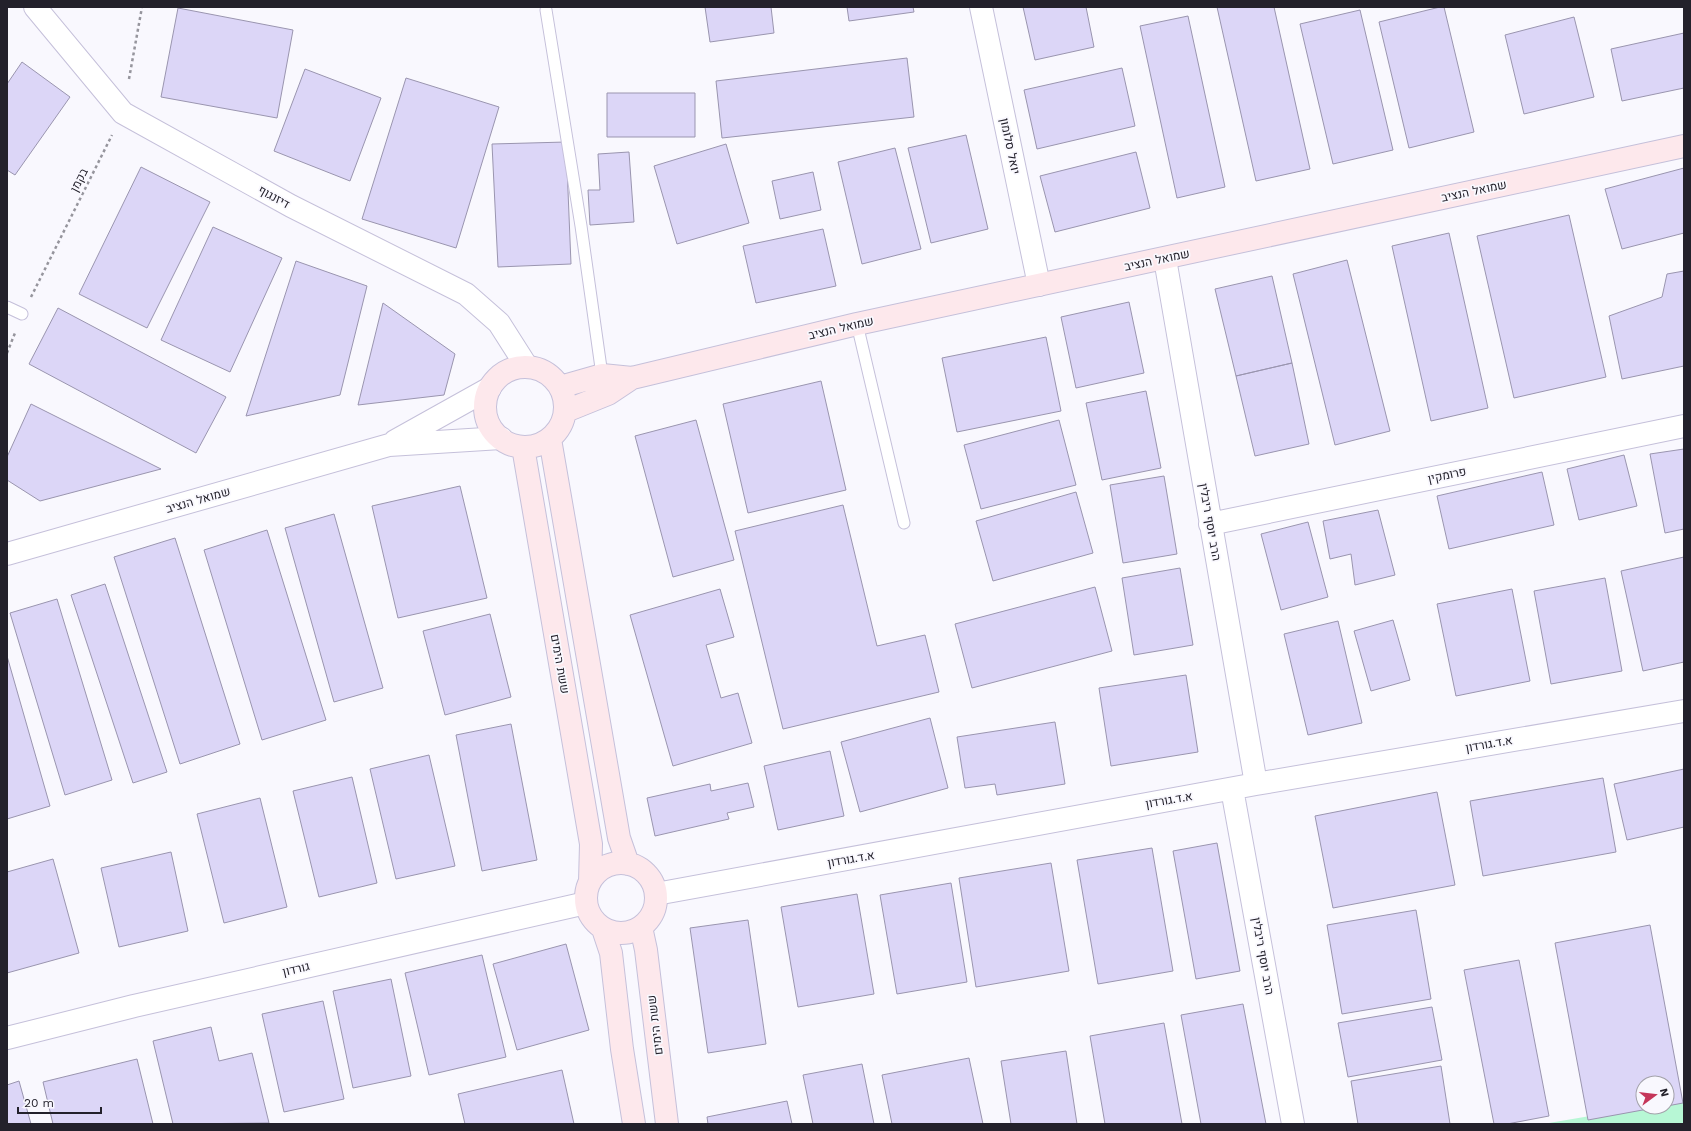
<svg xmlns="http://www.w3.org/2000/svg" width="1691" height="1131" font-family="'Work Sans',Heebo,sans-serif">
  <style>
    .green { fill: #b7f7d5 }
    .building { fill: #dcd6f7; stroke: #9a95af }
    .lines { fill: none; stroke-linecap: round; stroke-linejoin: round }
    .lane-casing { stroke: #c5c0da; stroke-width: 13 }
    .street-casing { stroke: #c5c0da; stroke-width: 24 }
    .secondary-casing { stroke: #c5c0da; stroke-width: 24 }
    .path { stroke: #96959d; stroke-width: 2.5; stroke-dasharray: 3 3; stroke-linecap: butt }
    .lane { stroke: #fff; stroke-width: 11 }
    .street { stroke: #fff; stroke-width: 22 }
    .secondary { stroke: #fde8ec; stroke-width: 22 }
    .labels { text-anchor: middle; dominant-baseline: central; stroke-width: 3.5; stroke-linejoin: round; paint-order: stroke }
    .street-label { font-size: 12px; fill: #23212b; stroke: #f9f8fe }
  </style>
  <rect width="100%" height="100%" fill="#f9f8fe"/>
  <path class="green" d="M1684,1100v24h-141l100,-17h24v-4z"/>
  <path class="building" d="M705,7h66l3,26 -64,9z
    M847,7h66l1,5 -65,9z
    M1023,7h63l8,40 -59,13z
    M1217,7h57l36,162 -54,12z
    M1440,7h4l30,125 -65,16 -30,-126z
    M178,8l115,22 -16,88 -116,-21z
    M1360,10l33,140 -60,14 -33,-140z
    M1188,16l37,171 -48,11 -37,-172z
    M1574,17l20,80 -70,17 -19,-79z
    M1684,33v55l-62,13 -11,-52z
    M907,58l7,59 -192,21 -6,-57z
    M22,62l48,35 -55,78 -8,-5v-86z
    M1122,68l13,58 -98,23 -13,-59z
    M305,69l76,29 -31,83 -76,-30z
    M406,78l93,29 -43,141 -94,-29z
    M607,93h88v44h-88z
    M966,135l22,94 -57,14 -23,-95z
    M566,142l5,122 -73,3 -6,-123z
    M726,144l23,79 -72,21 -23,-78z
    M895,148l26,101 -59,15 -24,-102z
    M629,152l5,70 -44,3 -2,-35h12l-2,-36z
    M1136,152l14,56 -95,24 -15,-56z
    M141,167l69,35 -63,126 -68,-34z
    M1684,168v65l-62,16 -17,-60z
    M813,172l8,38 -41,9 -8,-38z
    M1569,215l37,162 -92,21 -37,-162z
    M213,227l69,31 -52,114 -69,-32z
    M823,229l13,57 -80,17 -13,-57z
    M1449,233l39,175 -57,13 -39,-175z
    M1347,260l43,171 -55,14 -42,-171z
    M296,261l71,25 -27,109 -94,21z
    M1684,271v95l-62,13 -13,-63 53,-19 5,-23z
    M1272,276l20,87 -56,13 -21,-87z
    M1129,302l15,71 -68,15 -15,-71z
    M383,303l72,51 -11,41 -86,10z
    M58,308l168,89 -30,56 -167,-89z
    M1046,337l15,74 -104,21 -15,-74z
    M1292,363l17,81 -54,12 -19,-80z
    M821,381l25,109 -98,23 -25,-109z
    M1146,391l15,77 -59,12 -16,-77z
    M31,404l130,65 -121,32 -33,-21v-23z
    M696,420l38,140 -61,17 -38,-141z
    M1059,420l17,65 -95,24 -17,-64z
    M1684,449v80l-19,4 -15,-79z
    M1624,455l13,51 -58,14 -12,-51z
    M1542,472l12,53 -105,24 -12,-53z
    M1164,476l13,78 -54,9 -13,-78z
    M460,486l27,112 -89,20 -26,-112z
    M1076,492l17,61 -100,28 -17,-60z
    M843,505l34,141 48,-11 14,57 -156,37 -48,-198z
    M1378,510l17,65 -40,10 -4,-31 -21,5 -7,-38z
    M334,514l49,174 -49,14 -49,-174z
    M1308,522l20,75 -47,13 -20,-76z
    M267,530l59,190 -64,20 -58,-190z
    M175,538l65,206 -60,20 -66,-207z
    M1684,557v105l-41,9 -22,-100z
    M1180,568l13,77 -59,10 -12,-77z
    M1605,578l17,93 -71,13 -17,-93z
    M105,584l62,188 -34,11 -62,-188z
    M1095,587l17,64 -140,37 -17,-64z
    M720,589l14,48 -28,8 15,53 17,-5 14,50 -79,23 -43,-151z
    M1512,589l18,92 -74,15 -19,-92z
    M57,599l55,181 -47,15 -55,-182z
    M490,614l21,83 -66,18 -22,-84z
    M1393,620l17,60 -39,11 -17,-60z
    M1338,621l24,102 -54,12 -24,-101z
    M7,656l43,150 -43,13z
    M1186,675l12,77 -87,14 -12,-78z
    M930,718l18,70 -88,24 -19,-70z
    M1055,722l10,62 -68,11 -2,-11 -30,4 -8,-51z
    M511,724l26,136 -55,11 -26,-136z
    M830,751l14,65 -66,14 -14,-64z
    M429,755l26,111 -59,13 -26,-110z
    M1684,769v58l-57,13 -13,-56z
    M352,777l25,106 -58,14 -26,-106z
    M1603,778l13,74 -133,24 -13,-75z
    M748,783l6,24 -27,6 2,6 -74,17 -8,-38 63,-14 1,7z
    M1437,792l18,93 -122,23 -18,-92z
    M260,798l27,109 -63,16 -27,-109z
    M1217,843l23,128 -44,8 -23,-128z
    M1152,848l21,123 -75,13 -21,-124z
    M171,852l17,79 -69,16 -18,-79z
    M53,859l26,94 -72,20v-101z
    M1051,863l18,108 -93,16 -17,-109z
    M951,883l16,99 -70,12 -17,-99z
    M857,894l17,100 -76,13 -17,-100z
    M1416,910l15,89 -89,15 -15,-89z
    M748,920l18,124 -58,9 -18,-125z
    M1650,925l33,178 -16,3v-23h-24v24h16l-71,13 -33,-177z
    M566,944l23,86 -72,20 -24,-86z
    M482,955l24,102 -77,18 -24,-102z
    M1519,960l30,156 -42,8h-13l-30,-154z
    M391,979l20,97 -58,12 -20,-97z
    M323,1001l21,98 -60,13 -22,-98z
    M1243,1004l23,120h-65l-20,-109z
    M1432,1007l10,53 -94,17 -10,-54z
    M1164,1023l18,101h-77l-15,-88z
    M211,1027l8,34 33,-8 17,70 -96,1 -20,-83z
    M1066,1051l11,73h-66l-10,-63z
    M969,1058l14,66h-91l-10,-49z
    M137,1059l16,65h-100l-10,-42z
    M862,1064l12,60h-61l-10,-49z
    M1441,1066l9,58h-92l-7,-43z
    M562,1070l12,54h-109l-7,-30z
    M19,1081l12,43h-24v-39z
    M787,1101l5,23h-84l-1,-7z"/>
  <g class="lines">
    <defs>
      <path id="lane" d="M546,10l35,216 21,149
        M7,307l15,7
        M857,324l47,199"/>
      <path id="street" d="M35,7l88,106 168,93 175,88 33,29 28,44
        M981,7l58,278
        M1165,259l91,525
        M395,441l95,-53
        M1210,524l474,-98
        M7,554l382,-109 112,-7
        M1232,789l61,335
        M656,894l600,-110 428,-73
        M7,1038l127,-32 452,-103"/>
      <path id="secondary" d="M485 407a40 40 0 1 1 80 0a40 40 0 1 1-80 0Z
        M560,387l42,-12 30,3 225,-54 827,-178
        M566,411l42,-17 24,-16
        M550,439l69,399 9,26
        M523,447l68,397 -1,38
        M586 898a35 35 0 1 1 70 0a35 35 0 1 1-70 0Z
        M641,927l5,23 21,174
        M603,929l8,24 11,96 12,75"/>
    </defs>
    <use href="#lane" class="lane-casing"/>
    <use href="#street" class="street-casing"/>
    <use href="#secondary" class="secondary-casing"/>
    <path class="path" d="M129,79l13,-72
      M31,297l81,-162
      M7,353l8,-20"/>
    <use href="#lane" class="lane"/>
    <use href="#street" class="street"/>
    <use href="#secondary" class="secondary"/>
  </g>
  <g class="labels">
    <g class="street-label">
      <text transform="translate(1010 146) rotate(78)">יואל סלומון</text>
      <text transform="translate(79 180) rotate(-63)">בקמן</text>
      <text transform="translate(1474 191) rotate(-12)">שמואל הנציב</text>
      <text transform="translate(274 197) rotate(29)">דיזנגוף</text>
      <text transform="translate(1157 260) rotate(-12)">שמואל הנציב</text>
      <text transform="translate(841 328) rotate(-13)">שמואל הנציב</text>
      <text transform="translate(1447 475) rotate(-12)">פרומקין</text>
      <text transform="translate(198 500) rotate(-16)">שמואל הנציב</text>
      <text transform="translate(1210 522) rotate(80)">הרב יוסף ריבלין</text>
      <text transform="translate(560 664) rotate(80)">ששת הימים</text>
      <text transform="translate(1489 744) rotate(-10)">א.ד.גורדון</text>
      <text transform="translate(1169 800) rotate(-10)">א.ד.גורדון</text>
      <text transform="translate(851 859) rotate(-10)">א.ד.גורדון</text>
      <text transform="translate(1263 956) rotate(80)">הרב יוסף ריבלין</text>
      <text transform="translate(296 969) rotate(-13)">גורדון</text>
      <text transform="translate(655 1025) rotate(-97)">ששת הימים</text>
    </g>
  </g>
  <rect width="1691" height="1131" fill="none" stroke="#23212b" stroke-width="16"/>
  <g transform="translate(1655 1095) rotate(75)"><circle r="19" fill="#f9f8fe" stroke="#a3a2aa"/>
  <path d="M0-3L7 15L0 10L-7 15Z" fill="#c5365a"/>
  <text y="-6" font-size="11" font-weight="bold" text-anchor="middle" fill="#23212b">N</text>
  </g>
  <path d="M18 1107v6h83v-6" fill="none" stroke="#23212b" stroke-width="2"/>
  <text x="24" y="1107" font-size="12" fill="#23212b" stroke="#f9f8fe" stroke-width="3" paint-order="stroke">20 m</text>
</svg>
